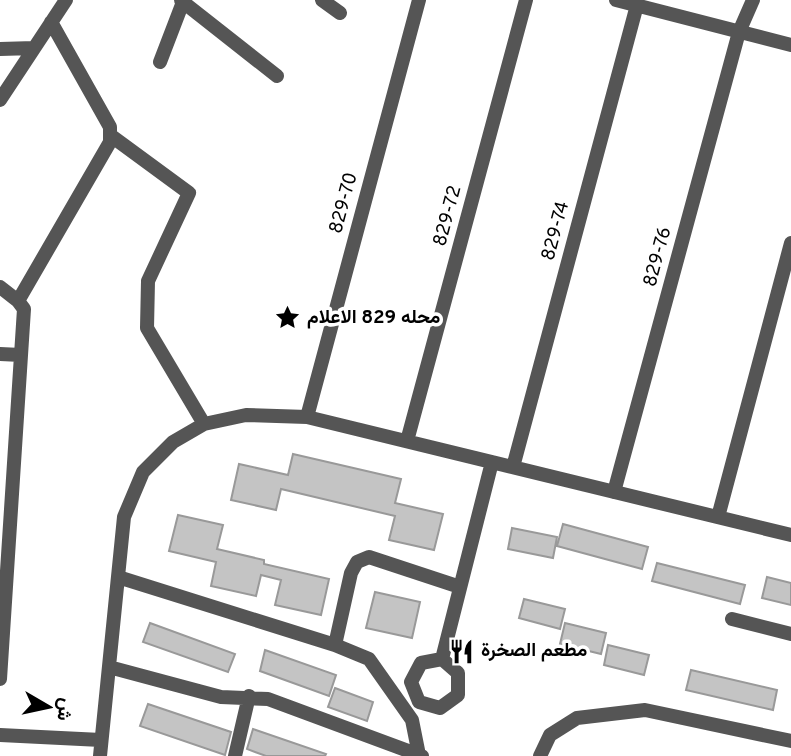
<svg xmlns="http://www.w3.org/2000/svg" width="791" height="756" font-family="Overpass,Vazirmatn,sans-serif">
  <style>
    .building { fill: #c4c4c4; stroke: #999; stroke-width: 2 }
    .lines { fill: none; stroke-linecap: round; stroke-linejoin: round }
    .minor { stroke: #555; stroke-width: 14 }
    .labels { text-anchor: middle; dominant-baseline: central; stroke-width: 7; stroke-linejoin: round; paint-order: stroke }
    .street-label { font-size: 19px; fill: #000; stroke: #fff }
    .poi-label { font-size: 19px; font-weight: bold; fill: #000; stroke: #fff; text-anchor: start }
  </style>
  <rect width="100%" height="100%" fill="#fff"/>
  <path class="building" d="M293,454l108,25 -6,24 48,11 -9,36 -45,-10 6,-24 -114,-27 -5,21 -45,-10 8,-36 49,11z
    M178,515l45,10 -6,24 47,11v4l65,15 -8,36 -46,-10 6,-25 -20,-5 -5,21 -45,-10 5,-24 -47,-11z
    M563,524l85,23 -6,22 -85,-23z
    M512,528l45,9 -4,21 -45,-9z
    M657,563l88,22 -5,19 -88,-23z
    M767,577l24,6v22l-29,-7z
    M375,592l45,10 -8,36 -46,-10z
    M524,599l41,10 -5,20 -41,-11z
    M150,623l85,31 -7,18 -85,-30z
    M565,623l41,10 -5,21 -41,-10z
    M608,645l41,10 -5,20 -40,-10z
    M265,650l71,25 -7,21 -69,-25z
    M691,670l86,20 -4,20 -87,-20z
    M335,688l38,14 -6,19 -39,-14z
    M148,704l83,28 -6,23 -85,-29z
    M253,729l73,25 -1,2h-59l-19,-7z"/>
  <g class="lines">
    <path class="minor" d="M322,0l18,13
      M616,0l175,45
      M183,2l94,74
      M0,49l34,-1
      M160,62l23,-60 -2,-2
      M0,100l66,-100
      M110,135l79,58 -41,88 -1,47 57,96
      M0,287l18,14 6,8 -24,370
      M18,301l92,-159v-15l-59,-105
      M0,354l21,1
      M307,417l112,-417
      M407,441l119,-441
      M513,467l124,-462
      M614,492l125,-460 14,-32
      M718,517l73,-274
      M118,577l217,68 34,14 43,61 7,35
      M732,619l59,15
      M335,645l16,-72 6,-11 12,-5 91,30
      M442,659l50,-197
      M442,659l16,14v22l-18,13 -21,-6 -8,-20 10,-19z
      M109,667l112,30 47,2 154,57
      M0,735l101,5
      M100,756l24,-239 19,-45 30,-30 31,-18 42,-9 61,2 484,118
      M235,756l14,-60
      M540,756l10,-21 27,-17 68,-8 146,31"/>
  </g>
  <defs>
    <symbol id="sight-bare" viewBox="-9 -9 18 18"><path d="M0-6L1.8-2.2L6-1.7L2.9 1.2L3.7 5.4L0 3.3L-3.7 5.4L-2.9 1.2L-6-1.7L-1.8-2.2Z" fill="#000" stroke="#fff" stroke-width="2.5" paint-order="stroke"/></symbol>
    <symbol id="restaurant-bare" viewBox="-9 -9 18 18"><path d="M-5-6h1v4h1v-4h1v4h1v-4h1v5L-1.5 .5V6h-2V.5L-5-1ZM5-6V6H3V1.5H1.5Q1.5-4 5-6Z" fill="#000" stroke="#fff" stroke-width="2.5" paint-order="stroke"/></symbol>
  </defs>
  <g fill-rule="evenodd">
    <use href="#sight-bare" x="270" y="300" width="35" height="35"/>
    <use href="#restaurant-bare" x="444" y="634" width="35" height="35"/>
  </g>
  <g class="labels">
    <g class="street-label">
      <text transform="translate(344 203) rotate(-75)">829-70</text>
      <text transform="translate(448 216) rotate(-75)">829-72</text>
      <text transform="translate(556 231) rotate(-75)">829-74</text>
      <text transform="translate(658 257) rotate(-75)">829-76</text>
    </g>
    <g class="poi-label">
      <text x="307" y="318">محله 829 الاعلام</text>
      <text x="481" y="651">مطعم الصخرة</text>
    </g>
  </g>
  <g transform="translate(49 707) rotate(99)" stroke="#ffffff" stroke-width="5" paint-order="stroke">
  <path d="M0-5L12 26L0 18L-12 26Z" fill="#000000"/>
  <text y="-10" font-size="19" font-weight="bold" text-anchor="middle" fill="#000000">ش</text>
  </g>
</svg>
